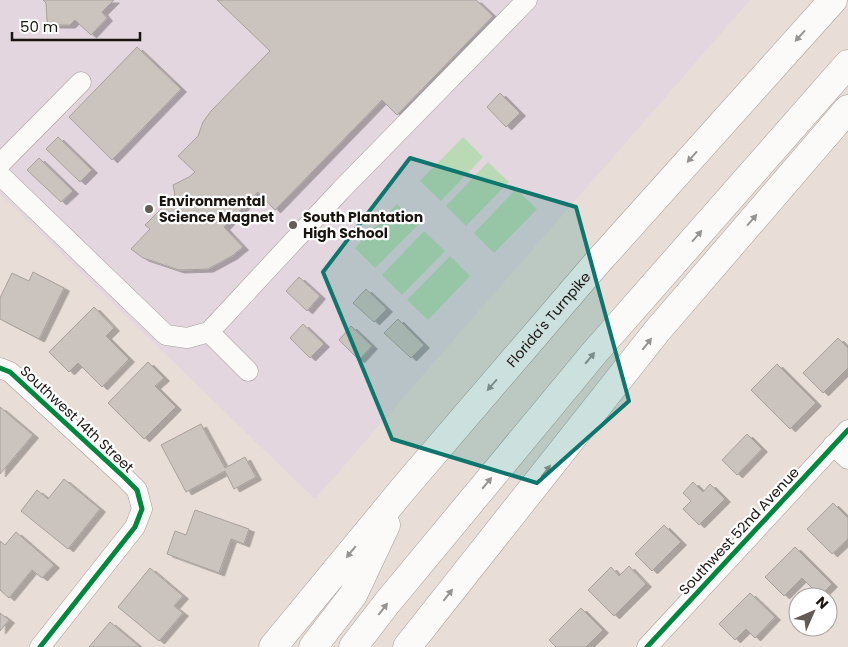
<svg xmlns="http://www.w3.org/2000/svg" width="848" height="647" font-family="Poppins,sans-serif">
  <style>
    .education { fill: #e3d6de }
    .grass { fill: #b9dab4 }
    .building { fill: #cbc3be; stroke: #a8a09c; filter: url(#shadow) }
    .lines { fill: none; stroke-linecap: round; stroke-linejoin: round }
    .minor-casing { stroke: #a59d99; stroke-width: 21 }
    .highway-casing { stroke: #a59d99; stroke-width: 29 }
    .minor { stroke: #fcfaf9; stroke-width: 20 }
    .highway { stroke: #fcfaf9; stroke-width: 28 }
    .cycleway-casing { stroke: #fff; stroke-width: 8 }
    .cycleway { stroke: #00873e; stroke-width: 5 }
    .oneway { fill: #979391 }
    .marked { fill: #0f766e; fill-opacity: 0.2; stroke: #0f766e; stroke-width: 4; stroke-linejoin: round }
    .poi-dot { fill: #635b56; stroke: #fff; stroke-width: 2 }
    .labels { text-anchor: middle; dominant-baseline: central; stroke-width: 4.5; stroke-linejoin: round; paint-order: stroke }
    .poi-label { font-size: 14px; font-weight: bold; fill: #1b1511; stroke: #fff; text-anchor: start }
    .street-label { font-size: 14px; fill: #1b1511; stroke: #fff }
  </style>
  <defs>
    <filter id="shadow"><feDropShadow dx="5.5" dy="3" stdDeviation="0" flood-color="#0004"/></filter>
  </defs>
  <rect width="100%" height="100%" fill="#e8ddd7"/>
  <path class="education" d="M0,0h750l-435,499 -315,-305z"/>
  <path class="grass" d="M463,137l20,20 -42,44 -21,-20z
    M488,162l21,20 -43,44 -20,-20z
    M516,189l21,20 -43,44 -20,-20z
    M397,204l21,21 -43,43 -20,-20z
    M424,231l21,20 -43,44 -20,-20z
    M450,256l20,20 -42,44 -21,-20z"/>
  <path class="building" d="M43,0h71l-12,12 5,6 -16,17 -16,-15 -5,5h-19l-4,-4 -1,-18z
    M217,0h259l17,16 -96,99 -15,-15 -107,110 -17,-18 -34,35 19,20 -11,9 -24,13 -29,1 -36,-12 -12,-9 19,-20 -5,-4 30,-30 -2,-10 16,-8 6,-5 -17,-16 20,-20 5,-14 8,-11 59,-60z
    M137,47l44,42 -69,71 -43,-43z
    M500,93l20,20 -14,14 -19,-20z
    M58,137l34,33 -12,12 -34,-33z
    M39,158l34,33 -12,11 -34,-32z
    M33,272l31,16 -25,51 -39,-20v-21l12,-25 17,8z
    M299,277l21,19 -13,15 -21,-20z
    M366,289l21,20 -13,13 -21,-19z
    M94,307l20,21 -8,8 23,23 -27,28 -24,-24 -9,9 -20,-20z
    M398,319l26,26 -13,13 -27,-25z
    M303,324l21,20 -14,14 -20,-20z
    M351,326l21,20 -13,14 -20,-20z
    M838,338l10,10v20l-25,25 -20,-20z
    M148,362l16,16 -9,8 21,21 -32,32 -36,-36z
    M777,364l39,39 -26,26 -39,-39z
    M0,407l33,28 -33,39z
    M201,424l24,44 20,-11 11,20 -22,12 -9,-18 -39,21 -25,-47z
    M747,434l15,15 -25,26 -15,-15z
    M64,479l36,30 -32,40 -47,-38 16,-21 11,9z
    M693,482l10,10 7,-8 15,15 -26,26 -16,-16 8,-8 -8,-8z
    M833,503l15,15v21l-16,15 -25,-25z
    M195,510l54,19 -5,15 -13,-5 -12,34 -52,-19 8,-23 11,4z
    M664,525l17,17 -29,29 -17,-17z
    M16,532l38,33 -12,13 -10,-8 -23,28 -9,-8v-49l5,4z
    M795,547l37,37 -12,12 -18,-18 -18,18 -19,-19z
    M629,566l17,18 -32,32 -26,-26 23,-23 8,9z
    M150,568l33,28 -9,10 9,7 -24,28 -41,-34z
    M750,593l25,24 -20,21 -9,-9 -11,11 -16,-16z
    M581,608l22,22 -17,17h-30l-7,-7z
    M0,613l9,7 -9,11z
    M110,622l30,25h-51z"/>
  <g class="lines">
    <defs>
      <path id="minor" d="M0,164l81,-82
        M0,175l166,160 21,3 22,-6 132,-142 186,-190
        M209,332l39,39
        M0,368l10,4 114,105 13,13 5,19 -7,18 -95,120
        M833,445l15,14
        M647,647l201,-217"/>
      <g id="highway">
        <path id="s1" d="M273,647l131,-159 192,-224 237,-264"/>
        <path d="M313,647l40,-52 33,-70"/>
        <path d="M353,647l34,-44 208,-251 253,-288"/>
        <path d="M407,647l250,-316 191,-222"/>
      </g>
    </defs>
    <use href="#minor" class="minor-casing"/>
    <use href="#highway" class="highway-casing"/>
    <use href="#minor" class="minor"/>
    <use href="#highway" class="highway"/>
    <defs>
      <path id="cycleway" d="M0,368l10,4 114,105 13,13 5,19 -7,18 -95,120
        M647,647l201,-217"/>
    </defs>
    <use href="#cycleway" class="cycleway-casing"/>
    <use href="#cycleway" class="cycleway"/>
  </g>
  <defs><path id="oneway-solid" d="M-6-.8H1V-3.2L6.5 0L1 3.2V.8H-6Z" transform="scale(1.25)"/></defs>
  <g class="oneway">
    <use href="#oneway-solid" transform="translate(800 36) rotate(132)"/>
    <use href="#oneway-solid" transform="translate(692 157) rotate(132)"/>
    <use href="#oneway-solid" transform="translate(752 220) rotate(-49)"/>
    <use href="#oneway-solid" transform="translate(697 236) rotate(-49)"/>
    <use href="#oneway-solid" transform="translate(647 344) rotate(-52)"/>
    <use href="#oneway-solid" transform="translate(590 358) rotate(-50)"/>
    <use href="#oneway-solid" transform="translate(492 385) rotate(131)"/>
    <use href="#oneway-solid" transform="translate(546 471) rotate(-52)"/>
    <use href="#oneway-solid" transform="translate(487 483) rotate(-50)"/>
    <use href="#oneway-solid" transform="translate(351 552) rotate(129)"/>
    <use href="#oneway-solid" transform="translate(448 595) rotate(-52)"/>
    <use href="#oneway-solid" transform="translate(383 609) rotate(-52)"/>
  </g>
  <path class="marked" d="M410,158l166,49 53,194 -92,82 -145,-44 -69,-167z"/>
  <g class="poi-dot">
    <circle cx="149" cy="209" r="5"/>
    <circle cx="293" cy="225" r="5"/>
  </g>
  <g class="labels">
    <g class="poi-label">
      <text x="159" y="201">Environmental<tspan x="159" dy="16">Science Magnet</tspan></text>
      <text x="303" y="217">South Plantation<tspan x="303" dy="16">High School</tspan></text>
    </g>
    <g class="street-label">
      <text stroke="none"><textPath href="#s1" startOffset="428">Florida's Turnpike</textPath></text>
      <text transform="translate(77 419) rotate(43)">Southwest 14th Street</text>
      <text transform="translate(739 531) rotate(-47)">Southwest 52nd Avenue</text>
    </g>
  </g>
  <g transform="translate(813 612) rotate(45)"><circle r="24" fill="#ffffff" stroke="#a4a1a0"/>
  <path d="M0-4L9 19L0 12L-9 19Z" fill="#635b56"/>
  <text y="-8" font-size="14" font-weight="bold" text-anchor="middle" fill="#1b1511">N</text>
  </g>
  <path d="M12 32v8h128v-8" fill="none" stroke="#1b1511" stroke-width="2.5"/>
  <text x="20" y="32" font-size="15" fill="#1b1511" stroke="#ffffff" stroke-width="4" paint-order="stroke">50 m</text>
</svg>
